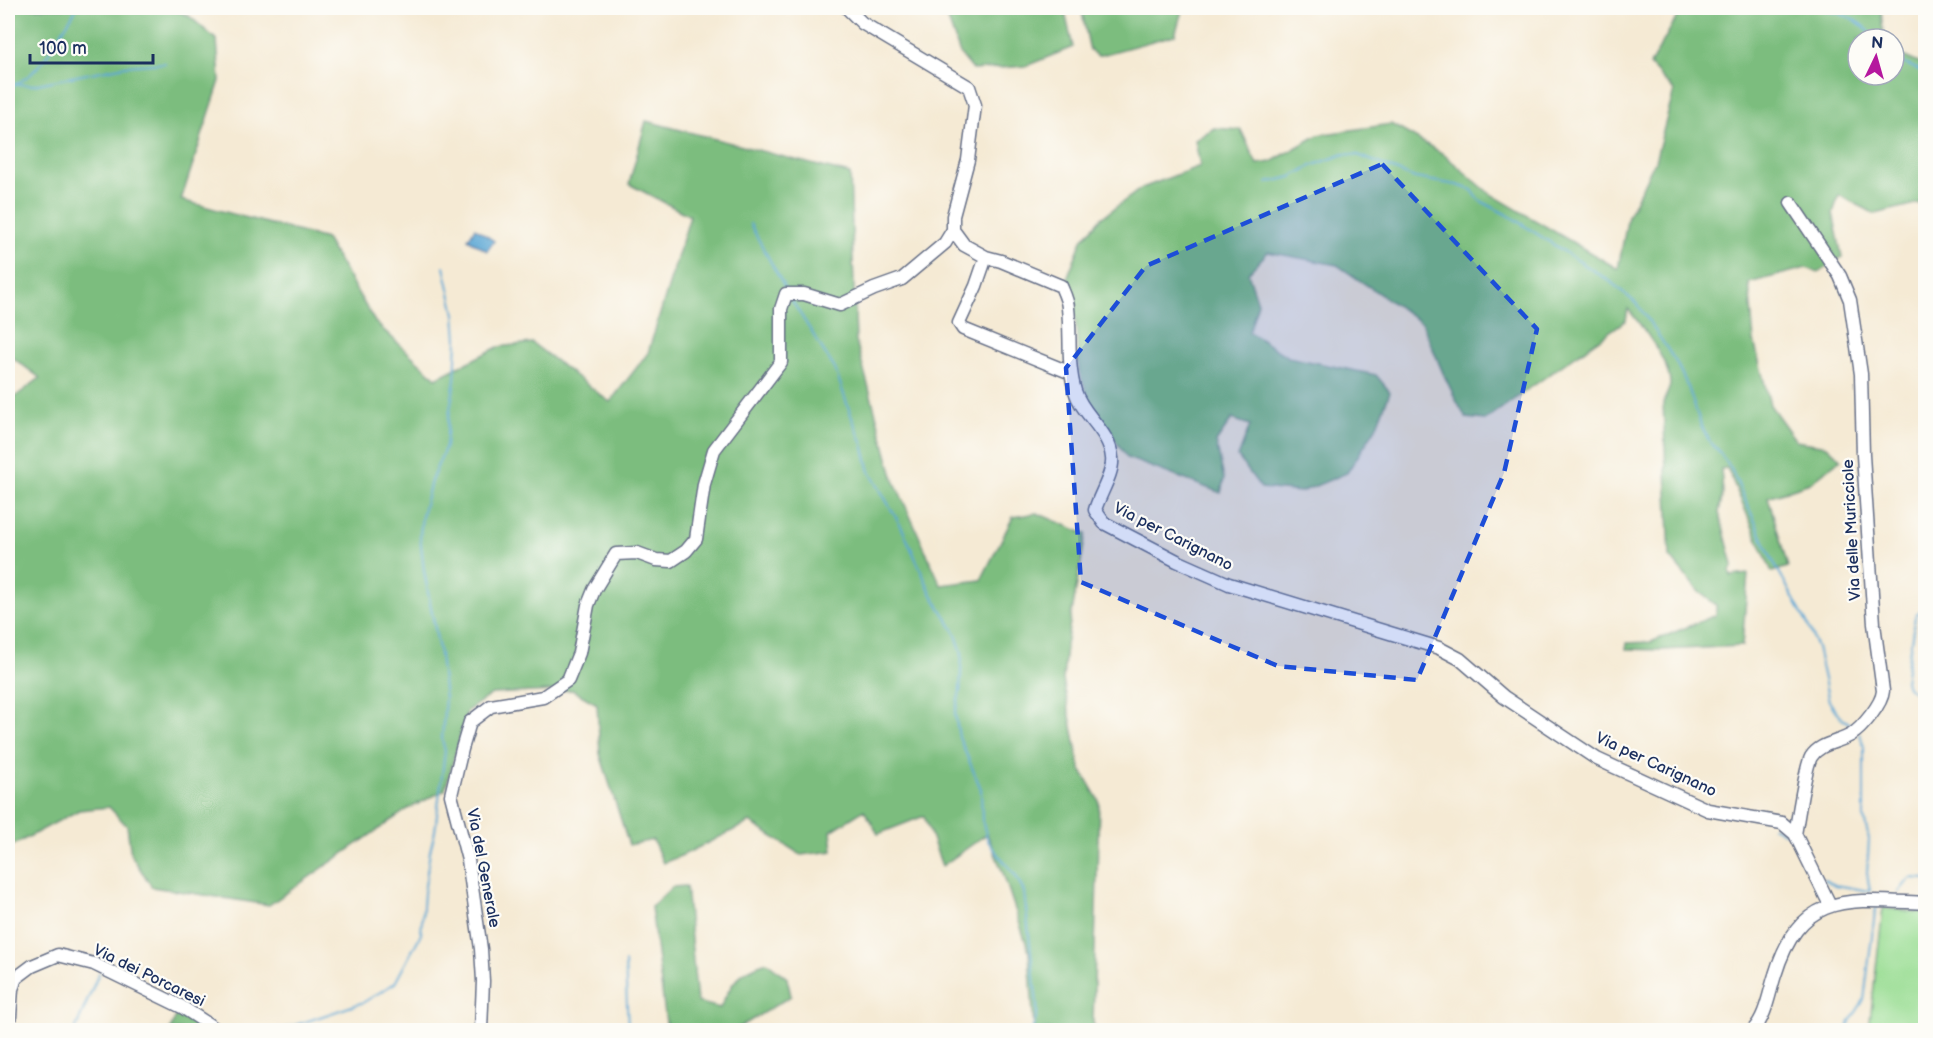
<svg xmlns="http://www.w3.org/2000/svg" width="1933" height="1038" font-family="'Balsamiq Sans',sans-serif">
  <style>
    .green { fill: #9bde95; stroke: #5b867a; stroke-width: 1.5 }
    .forest { fill: #7cbd7e; stroke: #4c766e; stroke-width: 1.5 }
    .water { fill: #5da8d5; stroke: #3c6c9a; stroke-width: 1.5 }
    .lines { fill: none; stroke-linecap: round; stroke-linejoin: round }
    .stream { stroke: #5da8d5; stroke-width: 2 }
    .minor-casing { stroke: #677087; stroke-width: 15 }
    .minor { stroke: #fff; stroke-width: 12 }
    .marked { fill: #1d4ed8; fill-opacity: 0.2; stroke: #1d4ed8; stroke-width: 4.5; stroke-dasharray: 12 8; stroke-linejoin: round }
    .labels { text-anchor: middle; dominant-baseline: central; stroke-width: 4.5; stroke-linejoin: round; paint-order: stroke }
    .street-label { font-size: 16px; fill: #1b2f5e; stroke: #fdfcf7 }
  </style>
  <rect width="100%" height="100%" fill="#fdfcf7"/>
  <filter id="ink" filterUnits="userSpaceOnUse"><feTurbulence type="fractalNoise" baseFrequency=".0167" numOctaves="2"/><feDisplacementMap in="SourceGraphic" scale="12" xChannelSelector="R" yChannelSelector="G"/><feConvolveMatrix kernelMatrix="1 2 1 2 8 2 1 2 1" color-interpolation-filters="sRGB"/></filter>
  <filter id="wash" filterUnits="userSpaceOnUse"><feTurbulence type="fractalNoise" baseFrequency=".008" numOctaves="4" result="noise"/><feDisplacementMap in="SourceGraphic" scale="24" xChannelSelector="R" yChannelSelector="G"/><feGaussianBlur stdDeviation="1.35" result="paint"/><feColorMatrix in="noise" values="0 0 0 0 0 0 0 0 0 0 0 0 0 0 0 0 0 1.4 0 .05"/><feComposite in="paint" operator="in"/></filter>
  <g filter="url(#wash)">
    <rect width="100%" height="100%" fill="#f5ead4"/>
    <path class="green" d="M1883,908l42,5v117h-56z"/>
    <path class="forest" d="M8,8h163l18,8 28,24 3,41 -39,119 145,39 49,83 61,56 62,-31 34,-4 78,59 38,-49 42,-137 -61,-32 17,-63 204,53 6,167 38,139 47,105 40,-5 32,-63 24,-4 49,21 -20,111 -3,35 17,88 19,33 -6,222 4,7h-63l-5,-78 -26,-79 -16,-39 -45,32 -18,-50 -46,18 -14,-24 -33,21 2,20 -32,4 -51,-33 -67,33 -20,8 -10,-23 -24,5 -29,-91 -3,-50 -25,-14 -80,4 -25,17 -22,79 -37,19 -139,96 -117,-18 -21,-32 -4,-29 -18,-19 -30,3 -71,38v-446l32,-24 -32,-24z
      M944,8h120l9,39 -47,19 -53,4 -13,-16z
      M1081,8h102l-8,27 -77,21 -8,-5z
      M1682,8h199l2,26 2,5h-27v36h36v-23l31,14v137l-1,-1 -49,12 -36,-19 -6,18 9,44 -23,15 -13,-4 -57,15 5,58 16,64 26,36 31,5 14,13 -31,24 -42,14 20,70 -16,5 -45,-104 -6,1 2,24 -4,19 14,53 -3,6 1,5 17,-2 -6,72 -81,4 -35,-1 1,-6 24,-1 65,-27v-10l-17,-13 -29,-35 -7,-154c2,-6 6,-12 7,-18 1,-22 -29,-60 -42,-76l-2,11 -141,100 -19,-2 -9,-16 -14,-29 -21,-50 -85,-58 -69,-13 -20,21 10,30 -9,29 39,25 88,18 14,17 -14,36 -29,45 -46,19 -40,-4 -23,-31 12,-32 -18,-6 -16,23 8,37 -3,14 -94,-35 -37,-56 -11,-31 -4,-60 -9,-30 16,-41 19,-22 41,-30 58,-22 -5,-26 19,-12 27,2 16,34 14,-2 47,-27 73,-11 51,29 47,40 129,76 10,-53 27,-55 19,-70 -24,-26z
      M686,886l11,116 23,6c12,-26 18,-37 47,-46l20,16 4,18 -56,34h-68l-16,-123 21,-20z
      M178,1011l28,19h-36z"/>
    <path class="water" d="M475,228l19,13 -7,10 -19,-12z"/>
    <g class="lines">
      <path class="stream" d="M1815,8c22,4 46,9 59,31
        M1894,59l32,14
        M15,84l18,1 92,-19 40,-3
        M8,90l23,-16 13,-14 33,-52
        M1267,183l24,-6 20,-11 33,-12 14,1 57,23 42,7 15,5 7,10 32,17 100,65 27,23 38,57 12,25 13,38 9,17 8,8 13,19 41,90 36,66 9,23 12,53 10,15 13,9
        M750,224l36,66
        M792,301l43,68 17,49 11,26 7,28 32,56 29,65 24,39 7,21 -2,38 -5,23 4,23 22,52 1,31 6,21 4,6 24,29 8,16 13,112v12l-5,14
        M1926,607l-9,6 -2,4 -10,64 2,6 19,13
        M1655,792l47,22
        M1772,827l14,6
        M1824,880l11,5 35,6 -3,-17 2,-35 -5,-21v-71l-4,-13
        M1899,892l11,-14 16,1
        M625,962l3,65 12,3
        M75,1030l24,-57
        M281,1030l83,-28 31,-19 26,-49 3,-41 6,-42 5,-20 10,-80 -3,-12 3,-41 -5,-43 -16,-84 -4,-35 2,-20 9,-35 15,-35 2,-24 7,-42 2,-41 -2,-25 -11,-47
        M1848,1030l2,-9 14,-21 11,-88 2,-5"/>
    </g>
  </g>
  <g filter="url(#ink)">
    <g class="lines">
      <defs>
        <path id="minor" d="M847,8l15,15 107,64 6,18 -7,55 -15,56v14l11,15 22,12 15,4 60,25c3,7 7,15 7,22 3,27 -1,56 7,83 7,24 35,40 37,67 2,15 -13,37 -17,52l9,13 73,38 52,23 210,64 21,11 44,38 93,62 111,51 74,13 13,11 35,71
          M1791,203l49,73 10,24 11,74 2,81 11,169 9,67c-1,13 -21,37 -32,44 -14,8 -31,8 -40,22 -6,11 -13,62 -16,77
          M986,257l-10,29 -17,37 4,6 108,44
          M9,1030l3,-41 4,-11 16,-12 26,-11 36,9 88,43 35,23
          M481,1030l2,-49 -2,-32 -13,-89 -17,-65 11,-46 8,-27 21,-16 52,-9 25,-17 11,-27 9,-48 6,-15 22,-36 21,-1 19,7 15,1 15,-10 10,-12 8,-55 10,-34 67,-88v-53l5,-15h18l36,11 34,-16 28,-10 43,-36 8,-13
          M1753,1030c13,-13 16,-37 22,-55 26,-86 76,-75 151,-72"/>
      </defs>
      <use href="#minor" class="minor-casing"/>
      <use href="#minor" class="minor"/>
    </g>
  </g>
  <path class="marked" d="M1382,164l155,165 -33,144 -87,207 -139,-14 -197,-84 -15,-214 80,-102z"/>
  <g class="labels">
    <g class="street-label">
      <text transform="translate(1852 530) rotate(-93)">Via delle Muricciole</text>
      <text transform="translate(1173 537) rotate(27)">Via per Carignano</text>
      <text transform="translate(1656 765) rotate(25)">Via per Carignano</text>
      <text transform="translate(483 868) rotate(79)">Via del Generale</text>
      <text transform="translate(149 976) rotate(26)">Via dei Porcaresi</text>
    </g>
  </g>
  <rect width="1933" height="1038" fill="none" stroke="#fdfcf7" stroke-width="30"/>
  <g transform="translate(1876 57) rotate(5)"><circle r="28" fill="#fdfcf7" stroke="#a3aaba" stroke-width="1.5"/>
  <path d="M0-4.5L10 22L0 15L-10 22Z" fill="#b5179e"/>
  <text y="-9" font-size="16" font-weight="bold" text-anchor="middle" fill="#1b2f5e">N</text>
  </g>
  <path d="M30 54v9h123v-9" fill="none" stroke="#1b2f5e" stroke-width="3"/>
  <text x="39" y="54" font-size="18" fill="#1b2f5e" stroke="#fdfcf7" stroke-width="4.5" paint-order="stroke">100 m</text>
</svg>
